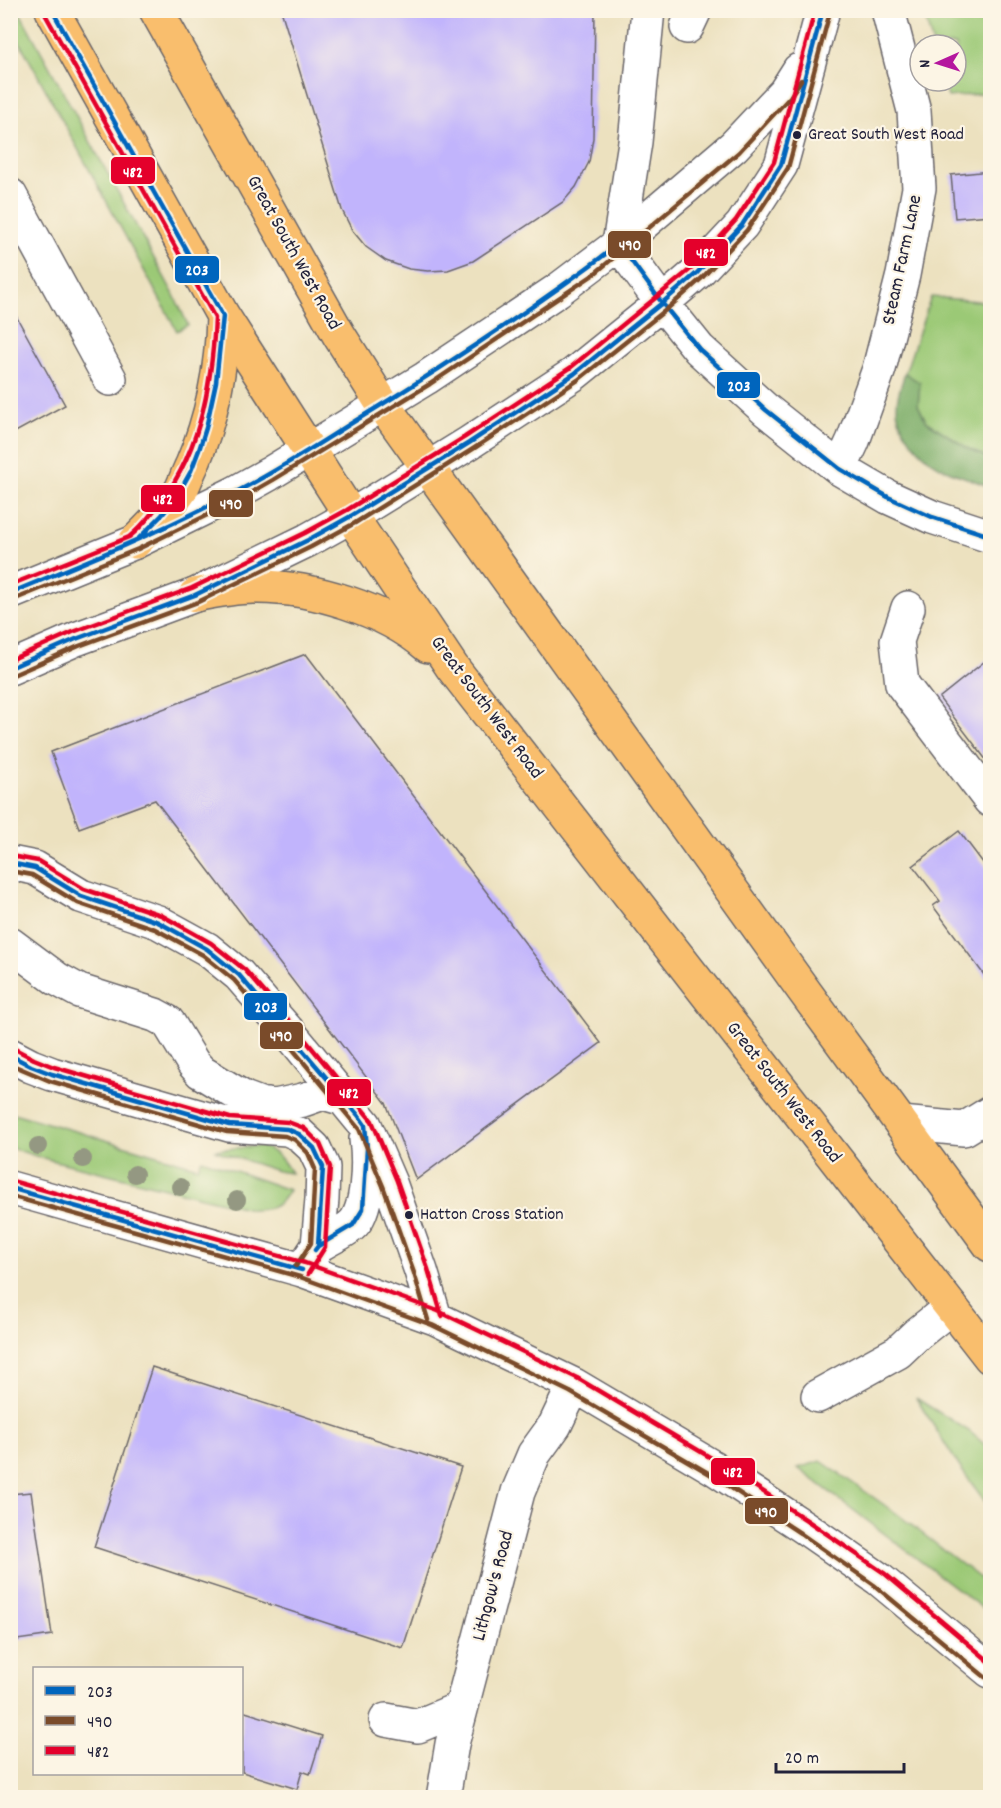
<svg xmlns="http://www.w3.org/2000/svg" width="1001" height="1808" font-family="Dekko,sans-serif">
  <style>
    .green { fill: #9bc976; stroke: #5e7658; stroke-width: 1.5 }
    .forest { fill: #7cad67; stroke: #4f6851; stroke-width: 1.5 }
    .building { fill: #c1b4fc }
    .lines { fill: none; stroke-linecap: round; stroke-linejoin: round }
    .minor-casing { stroke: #696569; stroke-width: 36 }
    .highway-casing { stroke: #696569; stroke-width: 36 }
    .minor { stroke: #fff; stroke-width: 33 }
    .highway { stroke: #f9be6d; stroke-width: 33 }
    .bus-1-casing { stroke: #fcf5e5; stroke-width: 9 }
    .bus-2-casing { stroke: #fcf5e5; stroke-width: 9 }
    .bus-3-casing { stroke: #fcf5e5; stroke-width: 9 }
    .bus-1 { stroke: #0065bd; stroke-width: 4.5 }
    .bus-2 { stroke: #7a4b2a; stroke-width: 4.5 }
    .bus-3 { stroke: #e4002b; stroke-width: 4.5 }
    .tree { fill: #949882 }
    .bus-dot { fill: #22223b; stroke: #fcf5e5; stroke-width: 2 }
    .labels { text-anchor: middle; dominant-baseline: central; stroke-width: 4.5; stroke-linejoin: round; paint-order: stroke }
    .bus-label { font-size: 18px; fill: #22223b; stroke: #fcf5e5; text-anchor: start }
    .street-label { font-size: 20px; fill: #22223b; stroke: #fcf5e5 }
    .line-badge { stroke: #fcf5e5; stroke-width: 2 }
    .badge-label { font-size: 16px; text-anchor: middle; font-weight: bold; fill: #fff }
  </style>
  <rect width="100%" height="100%" fill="#fcf5e5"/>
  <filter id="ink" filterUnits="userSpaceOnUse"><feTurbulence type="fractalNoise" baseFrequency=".0167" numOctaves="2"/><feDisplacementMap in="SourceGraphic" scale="12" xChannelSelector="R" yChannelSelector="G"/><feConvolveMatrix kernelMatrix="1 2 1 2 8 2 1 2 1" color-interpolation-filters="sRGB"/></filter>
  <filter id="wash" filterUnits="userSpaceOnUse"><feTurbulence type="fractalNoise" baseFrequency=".008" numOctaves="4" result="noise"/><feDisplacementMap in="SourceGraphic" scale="24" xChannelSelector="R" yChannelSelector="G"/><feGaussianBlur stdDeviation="1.35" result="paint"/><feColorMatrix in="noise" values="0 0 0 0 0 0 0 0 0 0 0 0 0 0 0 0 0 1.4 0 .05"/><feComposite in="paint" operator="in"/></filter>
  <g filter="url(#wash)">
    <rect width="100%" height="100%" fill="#ece1bf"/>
    <path class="green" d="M10,11h9l154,282 15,32 -11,6 -166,-305z
      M923,11h67v82l-42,4 -5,-16h13v-36h-23z
      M931,297l59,5v157l-23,-11 -41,-27 -8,-16 2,-22 -15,-10z
      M10,1112l188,55 4,-8 87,31c-10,17 -16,19 -35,20l-215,-53 -28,-9z
      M258,1146c18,4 24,12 33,27l-14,-2 -63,-21z
      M916,1398l53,33 21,18v59l-29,-39z
      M821,1461l75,52 94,73v28l-192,-146z"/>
    <path class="forest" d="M905,373l15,10 -2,22 8,16 41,27 23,11v28c-14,-6 -30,-11 -44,-17 -22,-10 -50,-40 -49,-65 0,-10 5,-22 8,-32z"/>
    <g id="blocks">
      <path class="building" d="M281,10h314l-2,128 -4,24 -13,25 -13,15 -90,59 -25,9 -20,1 -19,-2 -23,-8 -20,-14 -14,-17 -10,-20z
        M990,171v44l-35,3 -4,-43z
        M10,305l55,100 -55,30z
        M306,654l295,389 -185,137 -30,-77 -231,-303 -76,28 -28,-76z
        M990,657v108l-51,-67z
        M959,831l31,41v111l-57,-77 7,-5 -27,-35z
        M152,1367l309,100 -58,181 -309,-101z
        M31,1492l21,143 -42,6v-147z
        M242,1711l80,25 -12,38 -8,-3 -5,18 -55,-17z"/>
    </g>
  </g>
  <g filter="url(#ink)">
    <use href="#blocks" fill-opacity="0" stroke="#696569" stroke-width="1.5"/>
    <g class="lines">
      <defs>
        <path id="minor" d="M648,10l-13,132 -16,102 43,59 37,46 67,61 74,59 48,28 44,20 58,19
          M687,27l8,-17
          M10,195l100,184
          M840,469l13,-28 26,-72 24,-94 16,-87 -5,-77 -26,-101
          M10,593l125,-51 100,-49 34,-19 157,-96 132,-88 61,-46 115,-98 51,-54 14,-22
          M908,608l-11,33 5,43 88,116
          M10,668l66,-29 119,-44 113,-55 43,-24 118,-73 105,-69 88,-71 35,-30 45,-48 39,-60 42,-155
          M10,863l25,5 46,28 77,26 49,27 32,26 48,55 78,95 25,58 31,88 14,47
          M10,944l47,35 22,12 76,24 13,7 25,41 8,9 43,26 16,6 15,2 28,-6 20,-7 21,6
          M10,1055l21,11 21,8 177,51 58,4 12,5 15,14 9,19 -1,32 -4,47 -16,24
          M901,1123l63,6 26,-16
          M10,1188l292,82 133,48 139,67 140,83 90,59 75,52 111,92
          M318,1246c10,-7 23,-12 33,-20 18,-14 18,-66 15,-87
          M818,1396l80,-44 18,-17 35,-28
          M386,1720l32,6 43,-18
          M443,1798l9,-54 66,-252 16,-38 21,-29 19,-40"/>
        <path id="highway" d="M52,10l171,306 128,200 101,151 538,690
          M156,10l183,325 44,70 419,583 188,257
          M135,542c16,-16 33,-32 46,-52 4,-8 7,-17 11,-25 20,-47 30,-99 31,-149
          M195,595c19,-4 39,-8 59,-8 57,-1 131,22 174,59"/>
      </defs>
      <use href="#minor" class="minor-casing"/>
      <use href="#highway" class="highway-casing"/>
      <use href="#minor" class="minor"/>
      <use href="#highway" class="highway"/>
      <defs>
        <path id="bus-1" d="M52,10l171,306 -7,66 -10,46 -7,22 -8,21 -14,25 -15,19 -23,23
          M10,593c76,-31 152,-62 224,-100 42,-21 81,-47 121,-72 91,-55 179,-113 264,-177l43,59 37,46 67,61 74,59 48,28 44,20 58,19
          M10,668l66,-29 119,-44 113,-55 43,-24 118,-73 105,-69 88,-71 35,-30 45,-48 39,-60 42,-155
          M10,863l25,5 46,28 77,26 49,27 32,26 119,140 7,10 2,23 -4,61 -10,16 -35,21
          M10,1055l21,11 21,8 177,51 58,4 12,5 15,14 9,19 -5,79 -3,4
          M10,1188l292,82"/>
        <path id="bus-2" d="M13,600l125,-51 100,-49 35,-20 157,-96 163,-109 146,-123 51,-55 11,-17
          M13,675l66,-29 119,-44 113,-55 44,-24 118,-74 105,-69 89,-71 35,-31 45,-48 41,-62 42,-156
          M10,871l22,4 46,28 77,26 48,26 31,25 47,55 78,94 24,57 31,87 14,47
          M10,1064l40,17 177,51 58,4 10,4 13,13 7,16 -4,74 -15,23
          M10,1196l290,81 132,48 138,67 140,82 90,59 74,52 111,92"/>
        <path id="bus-3" d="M10,585l119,-48c9,-7 16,-15 23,-24 47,-54 60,-126 63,-195l-170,-304
          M10,660l63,-28 119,-44 113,-55 42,-23 118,-73 105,-69 122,-100 44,-48 38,-58 41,-152
          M11,856l27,5 46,28 77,26 50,28 34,27 48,55 79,96 25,60 31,88 14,47
          M13,1048l21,11 20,8 176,51 58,4 16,6 16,16 10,23 -5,80 -17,27
          M12,1181l293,82 133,48 139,67 141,84 90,59 76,52 106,89"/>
      </defs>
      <use href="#bus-1" class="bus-1-casing"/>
      <use href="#bus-2" class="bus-2-casing"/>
      <use href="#bus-3" class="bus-3-casing"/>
      <use href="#bus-1" class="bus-1"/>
      <use href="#bus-2" class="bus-2"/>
      <use href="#bus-3" class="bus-3"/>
    </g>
    <g class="tree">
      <circle cx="38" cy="1146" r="9"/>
      <circle cx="83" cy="1159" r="9"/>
      <circle cx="135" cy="1174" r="9"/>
      <circle cx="180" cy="1187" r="9"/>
      <circle cx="237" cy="1200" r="9"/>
    </g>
  </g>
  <g class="bus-dot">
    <circle cx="797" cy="135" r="5"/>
    <circle cx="409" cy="1215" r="5"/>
  </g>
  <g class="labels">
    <g class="bus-label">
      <text x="808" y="135">Great South West Road</text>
      <text x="420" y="1215">Hatton Cross Station</text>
    </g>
    <g class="street-label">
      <text transform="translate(293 253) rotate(61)">Great South West Road</text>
      <text transform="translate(903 260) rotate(-78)">Steam Farm Lane</text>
      <text transform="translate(486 708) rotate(53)">Great South West Road</text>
      <text transform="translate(783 1093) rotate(52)">Great South West Road</text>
      <text transform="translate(494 1586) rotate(-75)">Lithgow's Road</text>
    </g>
  </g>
  <g class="line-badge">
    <rect x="110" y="156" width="46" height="29" rx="6" fill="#e4002b"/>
    <rect x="607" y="230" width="45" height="29" rx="6" fill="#7a4b2a"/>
    <rect x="683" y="238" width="46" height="29" rx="6" fill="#e4002b"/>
    <rect x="174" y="255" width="46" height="29" rx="6" fill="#0065bd"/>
    <rect x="716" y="371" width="45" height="28" rx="6" fill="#0065bd"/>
    <rect x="140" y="484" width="46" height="29" rx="6" fill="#e4002b"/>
    <rect x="208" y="489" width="46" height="29" rx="6" fill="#7a4b2a"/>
    <rect x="243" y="992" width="45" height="29" rx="6" fill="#0065bd"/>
    <rect x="259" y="1021" width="45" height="29" rx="6" fill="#7a4b2a"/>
    <rect x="326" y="1078" width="46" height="29" rx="6" fill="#e4002b"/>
    <rect x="710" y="1457" width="46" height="29" rx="6" fill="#e4002b"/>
    <rect x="744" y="1497" width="45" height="28" rx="6" fill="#7a4b2a"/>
  </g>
  <g class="badge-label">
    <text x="133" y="177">482</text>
    <text x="630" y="250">490</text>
    <text x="706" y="258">482</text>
    <text x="197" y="275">203</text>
    <text x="739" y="391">203</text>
    <text x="163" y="504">482</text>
    <text x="231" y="509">490</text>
    <text x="266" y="1012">203</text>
    <text x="281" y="1041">490</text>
    <text x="349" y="1098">482</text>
    <text x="733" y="1477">482</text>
    <text x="766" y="1517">490</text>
  </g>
  <rect width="1001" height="1808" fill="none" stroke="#fcf5e5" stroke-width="36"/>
  <rect x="33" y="1667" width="210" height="108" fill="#fcf5e5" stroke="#a5a1a1" stroke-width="1.5"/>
  <rect x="45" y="1686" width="30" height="9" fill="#0065bd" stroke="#a5a1a1" stroke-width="1.5"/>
  <text x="87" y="1697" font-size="18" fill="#22223b">203</text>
  <rect x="45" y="1716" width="30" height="9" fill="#7a4b2a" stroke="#a5a1a1" stroke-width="1.5"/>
  <text x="87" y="1727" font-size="18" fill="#22223b">490</text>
  <rect x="45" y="1746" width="30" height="9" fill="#e4002b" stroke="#a5a1a1" stroke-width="1.5"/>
  <text x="87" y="1757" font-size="18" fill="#22223b">482</text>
  <g transform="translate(938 63) rotate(267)"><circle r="28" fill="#fcf5e5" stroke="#a5a1a1" stroke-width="1.5"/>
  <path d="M0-4.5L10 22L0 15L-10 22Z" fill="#b5179e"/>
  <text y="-9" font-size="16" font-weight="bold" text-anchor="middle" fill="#22223b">N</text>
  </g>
  <path d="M776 1763v9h128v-9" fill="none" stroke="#22223b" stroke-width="3"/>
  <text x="785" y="1763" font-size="18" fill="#22223b" stroke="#fcf5e5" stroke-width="4.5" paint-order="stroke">20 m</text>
</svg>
